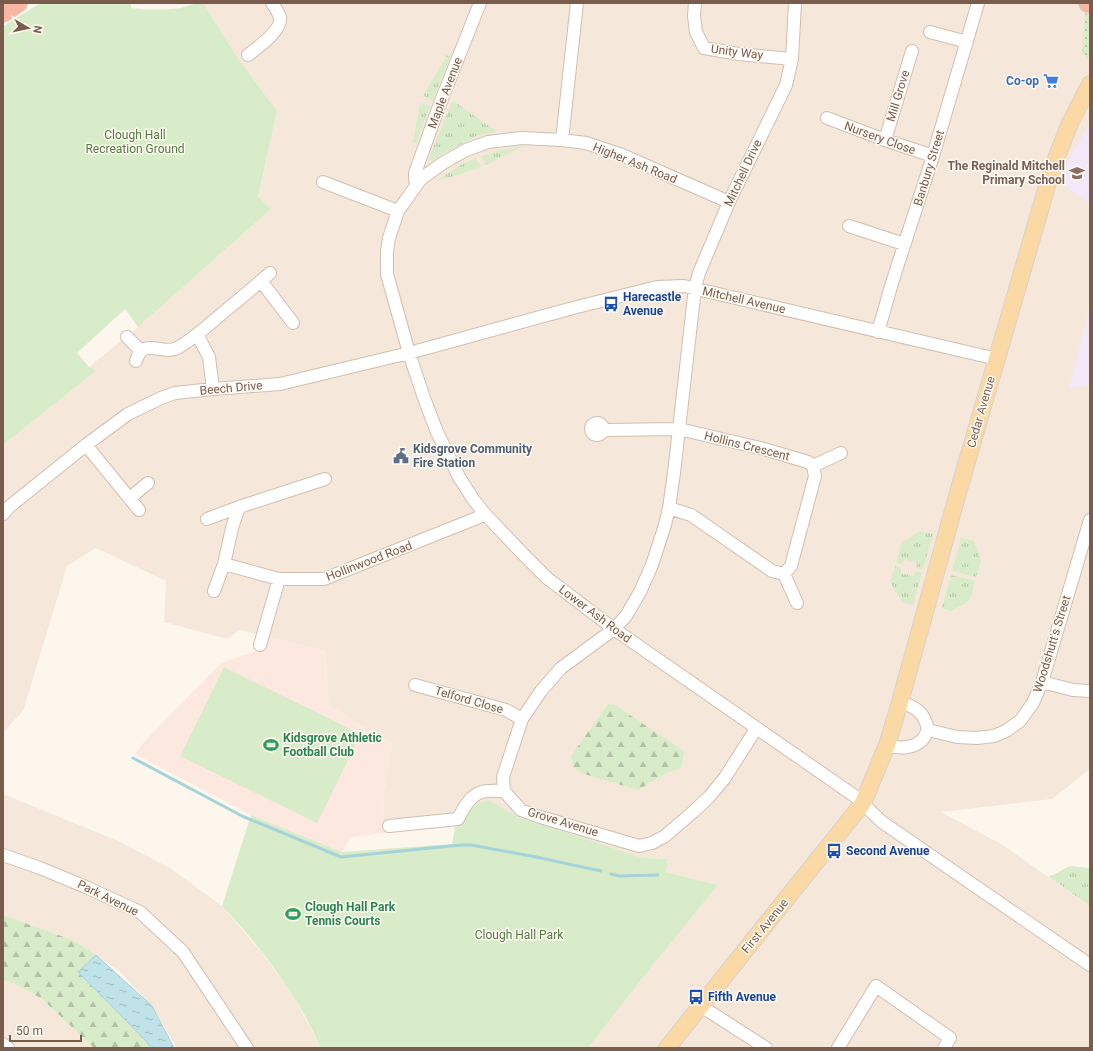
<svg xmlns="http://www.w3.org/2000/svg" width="1093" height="1051" font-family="Roboto,sans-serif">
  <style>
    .residential { fill: #f5e8da }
    .commercial { fill: #fde8e0 }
    .education { fill: #f3e8fa }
    .grass { fill: url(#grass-tufts) }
    .forest { fill: url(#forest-firs) }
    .park { fill: #d8ecc9 }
    .garden { fill: url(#garden-dots) }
    .water { fill: url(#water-ripples); stroke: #a5d3da }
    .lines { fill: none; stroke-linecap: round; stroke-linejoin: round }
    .stream { stroke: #a5d3da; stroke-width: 3 }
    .minor-casing { stroke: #d1beb0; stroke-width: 14 }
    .major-casing { stroke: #dad1cd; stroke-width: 18 }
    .highway-casing { stroke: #dad1cd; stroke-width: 20 }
    .minor { stroke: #fff; stroke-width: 12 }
    .major { stroke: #fbd9a5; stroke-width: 16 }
    .highway { stroke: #f7b7a3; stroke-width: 18 }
    .labels { text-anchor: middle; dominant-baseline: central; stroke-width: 3; stroke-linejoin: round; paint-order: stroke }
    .street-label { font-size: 12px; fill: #7a5c4d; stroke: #fffaf3 }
    .shop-label { font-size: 12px; font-weight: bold; fill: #366cbe; stroke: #fffaf3; text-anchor: end }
    .park-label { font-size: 12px; fill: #537a41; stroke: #fffaf3 }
    .education-label { font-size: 12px; font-weight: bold; fill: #785e54; stroke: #fffaf3; text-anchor: end }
    .transit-label { font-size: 12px; font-weight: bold; fill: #164399; stroke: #fffaf3; text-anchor: start }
    .service-label { font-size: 12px; font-weight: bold; fill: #4e5e75; stroke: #fffaf3; text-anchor: start }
    .leisure-label { font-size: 12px; font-weight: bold; fill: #27864d; stroke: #fffaf3; text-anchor: start }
  </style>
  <defs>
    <pattern id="grass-tufts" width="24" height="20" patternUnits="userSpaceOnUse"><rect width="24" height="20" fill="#d8ecc9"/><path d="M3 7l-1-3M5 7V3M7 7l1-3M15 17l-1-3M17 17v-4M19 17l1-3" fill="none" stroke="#b4c2a5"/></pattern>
    <pattern id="forest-firs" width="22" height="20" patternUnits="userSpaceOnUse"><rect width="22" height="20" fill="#d8ecc9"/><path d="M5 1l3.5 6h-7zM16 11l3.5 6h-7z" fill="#b4c2a5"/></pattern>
    <pattern id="garden-dots" width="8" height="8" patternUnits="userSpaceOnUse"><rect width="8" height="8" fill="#d8ecc9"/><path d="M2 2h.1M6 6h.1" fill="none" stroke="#b4c2a5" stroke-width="1.8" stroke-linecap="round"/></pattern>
    <pattern id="water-ripples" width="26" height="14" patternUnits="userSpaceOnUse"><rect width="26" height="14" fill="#bfe3e8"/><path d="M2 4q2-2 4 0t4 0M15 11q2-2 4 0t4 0" fill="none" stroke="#a0bbbe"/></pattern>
  </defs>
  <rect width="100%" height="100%" fill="#fdf6ec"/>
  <path class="residential" d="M203,3h887v766l-38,30 -111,13 60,32 89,62v142h-502l57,-73 73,-90 -52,-13 2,-13 -25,-1 -71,-24 -52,-16 -31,-18 -16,6 -12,20 -78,7 1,-45 8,-45 -63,-37 -4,-55 -85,-21 -13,9 -63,-17 2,-41 -70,-33 -29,18 -44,145 -20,21v-287l93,-74 -7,-4 49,-40 133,-118 -13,-11 19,-87 -40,-54z
    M3,794l113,46 54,28 52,38 40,47 25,34 10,16 24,45h-144l-25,-42 -33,-35 -44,-30 -72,-26z
    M3,980l10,3 29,16 52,49h-91z"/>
  <path class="commercial" d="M268,637l57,14 4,55 63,37 -8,45 -1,45 -32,4 -9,15 -91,-37 -116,-61 10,-13 76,-78 44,-15z"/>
  <path class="education" d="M1090,123v80l-29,-19 6,-22z
    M1090,306v79l-21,3z"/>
  <path class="grass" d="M447,55l3,2 -17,43 -10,-4z
    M452,102h3l42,30 -21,4 -37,20 -7,5 -3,-3z
    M420,103l10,3 -14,37h-3z
    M523,146l-37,19 -5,-9 20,-6z
    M476,158l5,9 -23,8 -22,6 26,-17z
    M919,531l14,3 -10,35 -7,-1 1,-5 -12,-4 -3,5 -6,-1 5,-19z
    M961,538l13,3 7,20 -5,16 -24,-6z
    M895,566l6,1v6l13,3 1,-5 7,2 -9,32 -10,-2 -13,-21z
    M951,575l24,6 -5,19 -19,11 -9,-3z
    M1070,866l20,2v38l-41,-29z"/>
  <path class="forest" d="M608,704l7,1 69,46 -2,16 -6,3 -8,2 -30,18 -57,-17 -8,-6 -2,-11z
    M3,915l72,26 21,14 -18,17 67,68 6,8h-57l-52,-49 -29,-16 -10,-3z"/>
  <path class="park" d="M41,3h89l2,5c16,2 33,2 49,0 7,-2 14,-5 22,-5l34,54 40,54 -19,86 13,12 -133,118 -13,-18 -48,44 12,14 7,4 -93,74v-419z
    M224,667l137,67 -44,89 -137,-67z
    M489,800l31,18 52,16 71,24 25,1 -2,13 52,13 -73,90 -57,73h-267c-8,-16 -15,-32 -25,-47 -21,-34 -46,-66 -74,-95l29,-91 91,37 110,-8 3,-17 6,-1c8,-13 10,-23 28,-26z"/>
  <path class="garden" d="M1085,13l5,3v39l-2,3 -6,-4z"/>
  <path class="water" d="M96,955l56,51 22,42h-23l-6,-8 -67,-68z"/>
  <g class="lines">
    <path class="stream" d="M133,758l109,58 99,41 120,-12h10l65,12 65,14
      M611,874l8,2 39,-1"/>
    <defs>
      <path id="minor" d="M695,3l-1,13 2,16 8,16 35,6 53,5
        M930,32l37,10
        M248,55c9,-7 35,-25 32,-38 -2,-5 -5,-10 -8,-14
        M827,118l58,22 48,16
        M562,140l15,-137
        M885,140l27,-89
        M323,182l75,29
        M418,183l-3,-3v-7l24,-67 41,-103
        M729,202l-107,-47 -36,-12 -24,-3 -40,-2 -34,4 -22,8 -23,13 -21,15 -4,5 -20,28 -9,27 -2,13v23l22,79 15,45 13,34 22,45 14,22 11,14 39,41 24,24 67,51 242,168 26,25 208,143
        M849,226l55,18
        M261,281l32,42
        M878,332l14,-49 41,-127 45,-153
        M197,334l12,23 4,32
        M127,337l14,14
        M136,361c7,-25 27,-5 41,-13 15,-8 28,-20 42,-32 17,-14 34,-28 51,-43
        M591 429a6 6 0 1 1 12 0a6 6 0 1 1-12 0Z
        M604,430l75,-1 85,20 44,13 5,4 2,10 -24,90 -7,8 -12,-3 -81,-56 -22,-7
        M86,445l53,65
        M813,466l28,-13
        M130,498l18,-15
        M3,514l6,-7 77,-62 42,-31 33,-16 14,-5 38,-4 67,-5 129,-31 164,-45 84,-21 27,-1 313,73
        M207,519l32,-12 86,-28
        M224,564l55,15h45l153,-61 7,-5
        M784,574l13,29
        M214,591l10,-27 8,-36 7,-21
        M260,645l19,-66
        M1042,682l31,8 17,1
        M415,685l91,25 16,9
        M900,702c16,5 25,11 28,28l29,7 20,1 17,-2 12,-5 14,-10 13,-18 9,-21 48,-162
        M756,729l-32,50 -15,18 -16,15 -28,24 -13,7 -13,3 -102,-30 -16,-6 -17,-19 -1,-14 19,-58 19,-28 20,-23 53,-39 12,-13 14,-24 12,-27 13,-40 4,-17 5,-35 21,-185 4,-15 30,-71 57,-117 6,-26 3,-56
        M887,745c12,4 27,4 36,-6 2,-3 4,-6 5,-9
        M389,826l69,-7c5,-10 12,-24 24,-27 6,-2 15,-1 22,-1
        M3,855l37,13 46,19 54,25 43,40 64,96
        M701,1006l65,42
        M3,1044l5,4
        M838,1048l38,-62 74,52 -6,10"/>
      <path id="major" d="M667,1048l196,-245 24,-58 13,-43 59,-213 93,-320 18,-46 20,-39"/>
      <path id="highway" d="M1088,3l2,1
        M3,13l15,-10"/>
    </defs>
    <use href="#minor" class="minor-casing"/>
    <use href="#major" class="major-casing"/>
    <use href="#highway" class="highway-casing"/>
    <use href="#minor" class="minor"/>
    <use href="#major" class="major"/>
    <use href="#highway" class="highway"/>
  </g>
  <defs>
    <symbol id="supermarket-bare" viewBox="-9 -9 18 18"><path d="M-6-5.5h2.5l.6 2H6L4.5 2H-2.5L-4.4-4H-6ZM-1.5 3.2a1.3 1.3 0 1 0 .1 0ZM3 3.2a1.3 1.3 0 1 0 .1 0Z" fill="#3f7fe0" stroke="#fffaf3" stroke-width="2.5" paint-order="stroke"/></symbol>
    <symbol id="school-bare" viewBox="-9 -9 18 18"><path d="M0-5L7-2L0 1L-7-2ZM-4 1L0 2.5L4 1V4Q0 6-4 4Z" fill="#8d6e63" stroke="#fffaf3" stroke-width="2.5" paint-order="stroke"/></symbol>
    <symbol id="bus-bare" viewBox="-9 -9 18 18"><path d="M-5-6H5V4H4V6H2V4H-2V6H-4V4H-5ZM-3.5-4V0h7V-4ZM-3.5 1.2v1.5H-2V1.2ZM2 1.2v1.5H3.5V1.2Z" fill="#1a4fb4" stroke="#fffaf3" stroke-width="2.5" paint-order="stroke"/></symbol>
    <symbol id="civic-bare" viewBox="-9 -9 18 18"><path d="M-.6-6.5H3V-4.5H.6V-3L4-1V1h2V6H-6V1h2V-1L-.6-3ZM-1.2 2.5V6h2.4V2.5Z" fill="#5c6f8a" stroke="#fffaf3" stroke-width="2.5" paint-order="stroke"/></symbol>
    <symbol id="stadium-bare" viewBox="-9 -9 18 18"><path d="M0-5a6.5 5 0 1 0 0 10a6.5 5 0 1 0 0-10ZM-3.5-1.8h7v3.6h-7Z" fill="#2e9e5b" stroke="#fffaf3" stroke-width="2.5" paint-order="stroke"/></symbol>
  </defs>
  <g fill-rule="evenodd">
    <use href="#supermarket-bare" x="1040" y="70" width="22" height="22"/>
    <use href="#school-bare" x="1066" y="162" width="22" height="22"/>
    <use href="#bus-bare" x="600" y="293" width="22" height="22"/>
    <use href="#civic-bare" x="390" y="445" width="22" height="22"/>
    <use href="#stadium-bare" x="260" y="734" width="22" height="22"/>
    <use href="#bus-bare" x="823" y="840" width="22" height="22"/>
    <use href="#stadium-bare" x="282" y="903" width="22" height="22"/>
    <use href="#bus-bare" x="685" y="986" width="22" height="22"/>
  </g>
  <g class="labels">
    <g class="street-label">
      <text transform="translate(737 52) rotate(7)">Unity Way</text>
      <text transform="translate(445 93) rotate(-69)">Maple Avenue</text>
      <text transform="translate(898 96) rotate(-73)">Mill Grove</text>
      <text transform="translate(880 138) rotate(20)">Nursery Close</text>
      <text transform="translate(635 163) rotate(22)">Higher Ash Road</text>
      <text transform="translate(929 168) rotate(-73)">Banbury Street</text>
      <text transform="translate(743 173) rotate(-65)">Mitchell Drive</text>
      <text transform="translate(744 300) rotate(13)">Mitchell Avenue</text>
      <text transform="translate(231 388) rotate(-5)">Beech Drive</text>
      <text transform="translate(981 412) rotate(-74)">Cedar Avenue</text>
      <text transform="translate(747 446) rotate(14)">Hollins Crescent</text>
      <text transform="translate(369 561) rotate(-21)">Hollinwood Road</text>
      <text transform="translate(595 614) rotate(37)">Lower Ash Road</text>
      <text transform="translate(1052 644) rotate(-73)">Woodshutt's Street</text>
      <text transform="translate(469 700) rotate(16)">Telford Close</text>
      <text transform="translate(563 822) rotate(17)">Grove Avenue</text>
      <text transform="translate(108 898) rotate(26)">Park Avenue</text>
      <text transform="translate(765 926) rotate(-51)">First Avenue</text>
    </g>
    <g class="shop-label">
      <text x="1039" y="81">Co-op</text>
    </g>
    <g class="park-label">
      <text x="135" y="135">Clough Hall<tspan x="135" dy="14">Recreation Ground</tspan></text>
      <text x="519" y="935">Clough Hall Park</text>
    </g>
    <g class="education-label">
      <text x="1065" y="166">The Reginald Mitchell<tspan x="1065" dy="14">Primary School</tspan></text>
    </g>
    <g class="transit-label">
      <text x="623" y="297">Harecastle<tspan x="623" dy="14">Avenue</tspan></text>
      <text x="846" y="851">Second Avenue</text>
      <text x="708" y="997">Fifth Avenue</text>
    </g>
    <g class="service-label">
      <text x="413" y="449">Kidsgrove Community<tspan x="413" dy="14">Fire Station</tspan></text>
    </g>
    <g class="leisure-label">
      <text x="283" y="738">Kidsgrove Athletic<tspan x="283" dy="14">Football Club</tspan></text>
      <text x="305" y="907">Clough Hall Park<tspan x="305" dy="14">Tennis Courts</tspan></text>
    </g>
  </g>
  <rect width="1093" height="1051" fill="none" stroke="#7a5c4d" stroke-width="8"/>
  <g transform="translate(28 28) rotate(99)" stroke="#fffaf3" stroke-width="3" paint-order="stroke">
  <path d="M0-3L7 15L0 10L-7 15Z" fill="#7a5c4d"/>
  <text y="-6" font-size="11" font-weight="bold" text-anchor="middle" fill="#7a5c4d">N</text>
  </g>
  <path d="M10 1035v6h71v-6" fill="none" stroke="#7a5c4d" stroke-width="2"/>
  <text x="16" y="1035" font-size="12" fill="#7a5c4d" stroke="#fffaf3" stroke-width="3" paint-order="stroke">50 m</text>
</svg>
